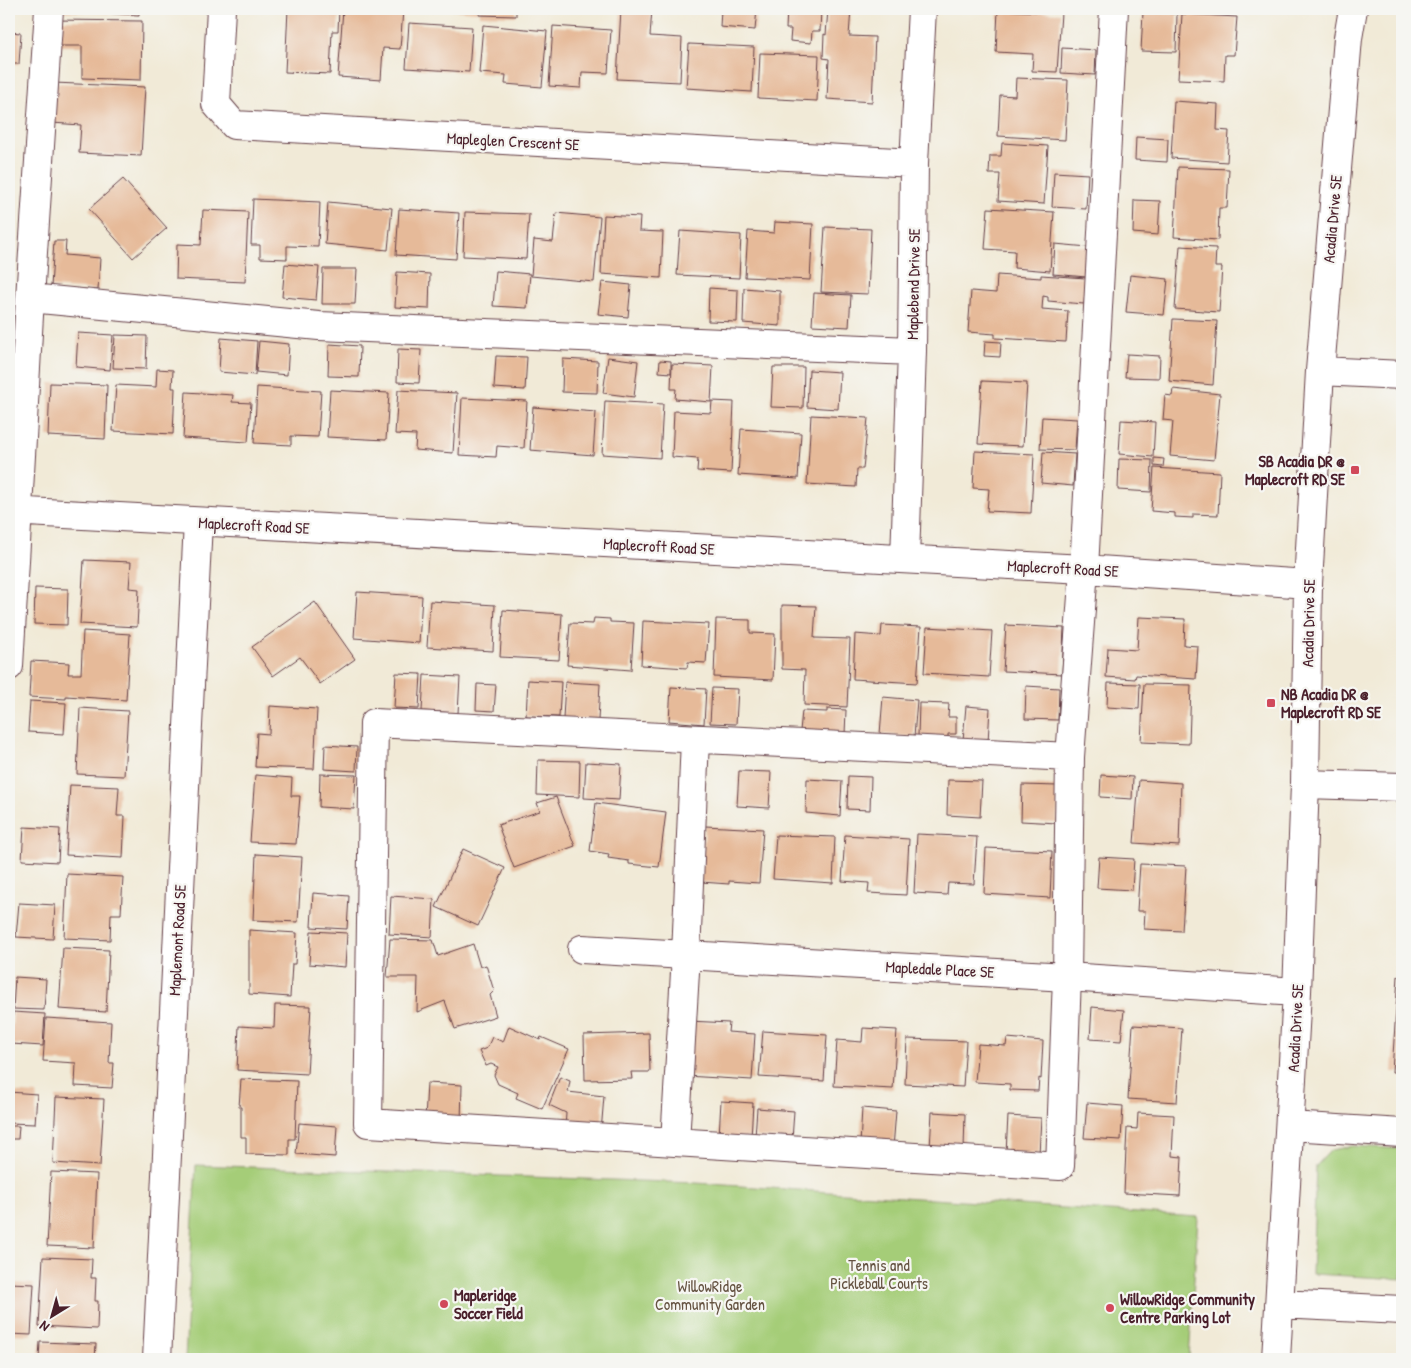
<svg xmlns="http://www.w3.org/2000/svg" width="1411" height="1368" font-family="'Patrick Hand',sans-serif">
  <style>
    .green { fill: #a5cd78; stroke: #787652 }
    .building { fill: #e6ba99 }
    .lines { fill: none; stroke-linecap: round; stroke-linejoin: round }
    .minor-casing { stroke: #633d45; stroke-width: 30 }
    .minor { stroke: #fff; stroke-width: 28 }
    .poi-dot { fill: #d1495b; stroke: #f6f6f2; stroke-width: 2 }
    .labels { text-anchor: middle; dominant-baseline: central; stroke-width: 4.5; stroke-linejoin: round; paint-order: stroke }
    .street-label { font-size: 16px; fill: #4a1f2b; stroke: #f6f6f2 }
    .poi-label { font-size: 16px; font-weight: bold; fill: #4a1f2b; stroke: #f6f6f2; text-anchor: start }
    .park-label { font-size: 16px; fill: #655342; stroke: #f6f6f2 }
  </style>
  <rect width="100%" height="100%" fill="#f6f6f2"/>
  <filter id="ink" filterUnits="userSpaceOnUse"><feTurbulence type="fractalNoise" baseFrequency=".02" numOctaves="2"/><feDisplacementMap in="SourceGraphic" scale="10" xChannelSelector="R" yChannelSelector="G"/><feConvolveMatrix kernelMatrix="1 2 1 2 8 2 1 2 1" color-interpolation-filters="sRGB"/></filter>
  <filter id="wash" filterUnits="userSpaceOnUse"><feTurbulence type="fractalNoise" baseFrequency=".0096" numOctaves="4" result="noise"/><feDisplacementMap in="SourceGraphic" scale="20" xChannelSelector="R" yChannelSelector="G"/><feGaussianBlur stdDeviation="1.12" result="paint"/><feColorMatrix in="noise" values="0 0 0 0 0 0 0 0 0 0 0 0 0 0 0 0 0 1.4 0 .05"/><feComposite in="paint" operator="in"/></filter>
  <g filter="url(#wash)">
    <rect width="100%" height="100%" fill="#f1ead7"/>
    <path class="green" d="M1353,1146l49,3v130l-90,-5 4,-108 15,-16z
      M196,1165l500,18 502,34 -9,142h-1004z"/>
    <g id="blocks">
      <path class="building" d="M61,9h78v6l-78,-4z
        M288,9h51l-1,22h-6l-2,43 -45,-2z
        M343,9l60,1 -3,39 -17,-1 -2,32 -43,-3z
        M452,9h25v3l-25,-2z
        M480,9h36v7l-37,-1z
        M621,9h31l-2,27 32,2 -2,44 -63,-3z
        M721,9h36l-2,21 -35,-3z
        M787,9h34l-1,22h-8l-1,12 -21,-2 1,-12h-5z
        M828,9h23l-2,27 26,1 -3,65 -45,-3 2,-40 -6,-1 1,-24 2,1z
        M998,10l63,3 -4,59 -25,-1 1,-17 -37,-2z
        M1143,12l34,2 -1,38 -35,-1z
        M1182,14l55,3 -3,38h-9l-1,26 -46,-2z
        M55,20l87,1 -1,59 -59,-2v-32h-27z
        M409,23l63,4 -3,45 -63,-4z
        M483,25l64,6 -5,56 -37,-3 1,-9 -27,-2z
        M553,26l58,4 -3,43 -26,-1 -1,16 -32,-2z
        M9,32l12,1 -2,31h-10z
        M689,44l65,3 -2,45 -66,-4z
        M1062,48l34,2 -1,25 -34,-2z
        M760,53l59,2 -2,46 -59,-3z
        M1016,78l52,2 -3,60 -67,-4 2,-41 15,1z
        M54,83l91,4 -4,69 -62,-3 2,-28 -29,-2z
        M1174,101l44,3 -1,26 12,1 -2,31 -56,-4z
        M1136,137l32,2 -1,23 -32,-2z
        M1002,143l46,3 -4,58 -46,-3 2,-27h-11l1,-18h11z
        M1178,167l51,2 -2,39h-8l-1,32 -44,-3z
        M1054,172l34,2 -2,35 -34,-2z
        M123,179l44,49 -34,30 -44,-49z
        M253,199l67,3 -2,45 -31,-1v13l-27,-1v-13h-9z
        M1134,200l26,1 -2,34 -25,-2z
        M328,202l64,6 -4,42 -63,-6z
        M988,208l66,4 -4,59 -36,-3 1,-17 -30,-2z
        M399,209l60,4 -3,46 -60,-4z
        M203,210l45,2 -3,70 -69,-3 1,-35 24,1z
        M465,212l64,2 -3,45 -63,-3z
        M556,213l44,4 -6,65 -63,-6 3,-36 19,2z
        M604,215l36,2 -1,14 24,1 -2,46 -60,-4z
        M775,222l38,2 -3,56 -65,-3 3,-46 26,2z
        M825,227l46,2 -3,65 -47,-2z
        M680,231l61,4 -2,43 -62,-3z
        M54,241h12l-1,14 35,3 -2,32 -47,-3z
        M1055,244l33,3 -2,30 -33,-3z
        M1180,246l36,2 -1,19h7l-3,45 -44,-3z
        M285,264l34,3 -3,33 -34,-3z
        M323,269h34l-2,35h-33z
        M496,271l34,3 -3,34 -34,-2z
        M397,272l33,2 -1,35 -34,-2z
        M997,275l44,3v-3l45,3 -2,26 -36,-3v-4l-5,-1 -1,13 26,2 -2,31 -71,-4v-4l-27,-2 3,-41 25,2z
        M1130,275l38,4 -4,36 -38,-3z
        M602,282l29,3 -3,32 -30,-3z
        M709,288l29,2 -1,32 -29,-1z
        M744,288l36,3v35l-37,-3z
        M814,293l37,2 -2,32 -37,-2z
        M1173,319l44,2 -4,64 -44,-4z
        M78,333l35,2 -3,35 -34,-3z
        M115,335l32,1 -1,33 -33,-1z
        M221,338l36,3 -2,34 -36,-3z
        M259,341l30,3 -2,31 -31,-3z
        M985,341l16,1 -1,15 -16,-1z
        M329,344l31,2 -1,31 -31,-1z
        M398,349l23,1 -2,33 -22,-1z
        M1127,354l33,2 -1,22 -34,-1z
        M496,356l31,1 -2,33 -31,-2z
        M608,357l30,4 -4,36 -31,-4z
        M563,359l35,2 -1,32 -35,-1z
        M660,360l11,1v12l-12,-1z
        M672,364l41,2 -2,36 -36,-3 1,-10h-5z
        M773,367h31l-1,41 -32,-1z
        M157,369l16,1 -1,18h3l-2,46 -60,-3 3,-46 40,2z
        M809,370l31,2 -2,37 -31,-2z
        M982,381l45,2 -4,63 -45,-2z
        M50,383l57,2 -2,54 -57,-3z
        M257,387l64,4 -3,46 -27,-1v9l-37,-2z
        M1173,389l47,5 -6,66 -44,-4 3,-35 -10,-1 2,-25 7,1z
        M330,390l59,3 -3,47 -59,-3z
        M398,390l59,3 -4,60 -38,-3 1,-15 -21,-1z
        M186,392l47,3 -1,7 19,1 -3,39 -65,-4z
        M462,398l65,3 -3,47 -27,-2 -1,11 -37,-2z
        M605,401l58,3 -3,54 -58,-4z
        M712,401l22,1 -3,71 -34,-2 1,-12 -26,-2 2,-46 37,2z
        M533,407l63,5 -3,43 -63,-5z
        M811,415l57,3 -5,51h-6l-1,18 -49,-3z
        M1042,417l35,2 -2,31 -35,-1z
        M1121,420l34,2 -2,35 -34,-3z
        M741,429l60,4 -3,46 -60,-4z
        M975,451l59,3 -3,59 -44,-2 2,-22 -16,-1z
        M1043,452l32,2 -2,32 -32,-3z
        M1154,458l10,1 -1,8 -9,-1z
        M1119,459l33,1 -1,32 -33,-2z
        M1154,468l66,4 -2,43 -25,-1v4l-18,-1v-4l-24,-2z
        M84,560l47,2 -2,26 10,1 -2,38 -57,-3z
        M35,588l33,1 -1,36 -33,-1z
        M357,592l65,4 -3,47 -65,-5z
        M430,601l65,4 -2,46 -66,-4z
        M315,602l40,57 -35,25 -20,-27 -27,19 -21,-29z
        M782,605l34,1 -2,32 36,1 -3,68 -43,-2 1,-35 -23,-1z
        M503,610l59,4 -3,46 -59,-3z
        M1139,617l46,2 -1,26 14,1 -2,33 -60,-4 -1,4 -29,-2 2,-29 29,2z
        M594,618l16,1v3l24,1 -3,47 -64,-5 3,-42 23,1z
        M716,619l34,1v13l25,1 -2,46 -59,-3z
        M643,621l66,3 -3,39 -18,-1 -1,6 -46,-3z
        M882,625l39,2 -4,56 -64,-4 2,-45 26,2z
        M1006,625l58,3 -2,46 -59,-3z
        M927,627l65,4 -3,46 -65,-4z
        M83,631l47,3 -4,66 -60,-4v3l-37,-2 2,-36 38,2 -1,11h13z
        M396,673l25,1 -2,35 -25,-1z
        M424,675l36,2 -2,36 -36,-2z
        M528,680l33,2 -2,35 -33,-1z
        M565,682l35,2 -2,36 -35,-1z
        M1108,683l32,1 -1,25 -32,-2z
        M477,684l19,1 -2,26 -18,-1z
        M1144,684l47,1 -2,59 -48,-2z
        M1026,686l33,2 -1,32 -33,-1z
        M671,687l35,2 -2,35 -35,-3z
        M712,688l26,1 -2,35 -26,-1z
        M883,697l34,3 -3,37 -34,-3z
        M30,701l36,2 -2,31 -36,-2z
        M919,703l30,1 -1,13h8v17h-8v5l-30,-2z
        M270,706l47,3 -3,60 -59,-2 2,-34 12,1z
        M966,706l24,2 -2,34 -25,-2z
        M80,708l48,3 -4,65 -47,-2z
        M827,709l19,1 -1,24 -45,-3 2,-20 25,1z
        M325,745l32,2 -1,24 -32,-2z
        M538,760l42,1 -1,36 -42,-2z
        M586,762l35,2 -2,36 -35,-2z
        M739,771l32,1 -2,36 -32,-2z
        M320,774l36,1 -2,34 -35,-2z
        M255,775l37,3 -1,18h9l-4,48 -46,-2z
        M1101,775l32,2 -1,22 -32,-2z
        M848,776l23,1 -1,33 -23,-1z
        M807,779l35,2 -2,35 -34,-3z
        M948,780l34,1 -2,36 -33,-2z
        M1139,780l42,3 -2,63 -45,-3z
        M70,785l49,2 -2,29h8l-2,42 -57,-3z
        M1022,785l36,1 -1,37 -36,-2z
        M556,797l19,49 -61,22 -16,-43 42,-14 -3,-8z
        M596,803l70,9 -7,55 -30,-3v-3l-21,-3 1,-4 -19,-3z
        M705,826l58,3 -4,54 -30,-2v3l-28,-2z
        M24,827l36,2 -2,33 -36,-2z
        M917,834l60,3 -3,47 -26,-1 -1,12 -33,-2z
        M776,835l59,2 -2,46 -60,-4z
        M845,835l64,4 -3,56 -38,-2 1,-10 -27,-2z
        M986,848l66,3 -2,47 -66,-4z
        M463,849l42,19 -27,58 -42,-19z
        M256,854l46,3 -4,65 -45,-2z
        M1099,857l35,2 -2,31 -35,-2z
        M1140,864l46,2 -4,65 -38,-2 1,-18h-8z
        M67,874l56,3 -2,37h-10l-1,26 -46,-2z
        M313,893l36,3 -2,33 -36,-2z
        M391,896l43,3 -2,38 -43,-3z
        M19,903l36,2 -2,34 -37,-2z
        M249,930l48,3 -2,31h-3l-2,33 -41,-3z
        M311,931l36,2 -2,34 -36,-3z
        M390,939l43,1 5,16 35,-12 7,23 6,-2 8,26 -4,4 6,21 -41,13 -10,-28 -28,11 1,-35h-31z
        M63,948l46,2 -3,62 -47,-3z
        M1398,976l4,1v95h-10z
        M15,977l31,2 -2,31 -31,-1z
        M275,1005l36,1 -4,68 -70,-4 2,-44 35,2z
        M1092,1007l32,3 -3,31 -31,-2z
        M13,1012l32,2 -2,32 -32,-2z
        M46,1018l65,4 -2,41h5l-2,25 -37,-2 1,-23 -33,-2z
        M689,1021l40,2 -1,9 27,2 -3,46 -66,-4z
        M1133,1025l49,3 -5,74 -49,-3z
        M509,1026l31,14 1,-3 28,12 -27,60 -26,-11 2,-5 -20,-9 -4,-9 4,-8 -7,-3 -5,2 -7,-15 8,-3 5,-11 11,5z
        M863,1028l34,2 -4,59 -59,-3 3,-46 25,2z
        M763,1031l64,4 -3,46 -65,-4z
        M649,1033l1,39h-19l1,7 -47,1 -1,-45z
        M1007,1038l36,3 -2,38 -2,-1 -1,13 -28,-1v-6l-35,-2 3,-38 28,2z
        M907,1039l59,2 -3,46 -58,-3z
        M560,1077l10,4 -2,11 36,4 -3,36 -36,-3 1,-16 -17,-8z
        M241,1079l56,2 -2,58h-6v16l-43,-1v-17h-5v-30h-2z
        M427,1083l35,2 -1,37 -36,-1z
        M9,1092l28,2 -2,30 -26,-1z
        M56,1097l48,2 -4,67 -47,-3z
        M721,1101l32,2 -2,35 -32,-2z
        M1087,1103l36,3 -2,34 -37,-2z
        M757,1108l37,3 -2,29 -37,-3z
        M862,1108l34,3 -3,37 -33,-3z
        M932,1112l33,2 -1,35 -34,-1z
        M1138,1113l36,2 -2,41 10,1 -2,39 -56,-3 3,-65 10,1z
        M1008,1116l33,2 -2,36 -33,-2z
        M299,1123l38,3 -2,31 -39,-3z
        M9,1126h10l-1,13h-9z
        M51,1172l46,2 -3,74 -47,-2z
        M43,1257l49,2 -1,19h5l-1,23h3l-1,28 -58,-3z
        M9,1283l25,1 -3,51 -22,-1z
        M40,1342l56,2 -1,15h-56z"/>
    </g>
  </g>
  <g filter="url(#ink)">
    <use href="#blocks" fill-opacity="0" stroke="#633d45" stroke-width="1"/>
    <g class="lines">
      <defs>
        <path id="minor" d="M221,9l-5,95 18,21 680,38
          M30,298l289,28 593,25
          M1320,371l82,4
          M9,511l1075,58 224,15
          M905,559l7,-208 2,-188 8,-154
          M9,666l21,-368 19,-289
          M1070,757l-696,-34 -6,400 692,43 7,-189 3,-220 14,-188 30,-560
          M1305,784l97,3
          M582,949l485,28 230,15
          M1290,1126l112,7
          M675,1142l11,-187 9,-216
          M1279,1304l123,6
          M157,1359l41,-837
          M1276,1359l21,-367 8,-208 3,-200 12,-213 28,-333 5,-29"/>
      </defs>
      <use href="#minor" class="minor-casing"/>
      <use href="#minor" class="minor"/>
    </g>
  </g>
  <g class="poi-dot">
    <rect x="1350" y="465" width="10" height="10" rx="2.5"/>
    <rect x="1266" y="698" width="10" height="10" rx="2.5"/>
    <circle cx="444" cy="1304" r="5"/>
    <circle cx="1110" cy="1308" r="5"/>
  </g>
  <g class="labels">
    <g class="street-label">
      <text transform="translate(513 141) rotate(3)">Mapleglen Crescent SE</text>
      <text transform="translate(1332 219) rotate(-85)">Acadia Drive SE</text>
      <text transform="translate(913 284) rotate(-89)">Maplebend Drive SE</text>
      <text transform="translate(254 525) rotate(3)">Maplecroft Road SE</text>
      <text transform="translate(659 546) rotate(3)">Maplecroft Road SE</text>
      <text transform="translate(1063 568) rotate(3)">Maplecroft Road SE</text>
      <text transform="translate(1308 623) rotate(-89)">Acadia Drive SE</text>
      <text transform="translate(177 940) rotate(-87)">Maplemont Road SE</text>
      <text transform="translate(940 969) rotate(3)">Mapledale Place SE</text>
      <text transform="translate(1295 1028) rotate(-87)">Acadia Drive SE</text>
    </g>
    <g class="poi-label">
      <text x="1345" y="461" text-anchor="end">SB Acadia DR @<tspan x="1345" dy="18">Maplecroft RD SE</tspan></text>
      <text x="1281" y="694">NB Acadia DR @<tspan x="1281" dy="18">Maplecroft RD SE</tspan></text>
      <text x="454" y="1295">Mapleridge<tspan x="454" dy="18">Soccer Field</tspan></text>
      <text x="1120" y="1299">WillowRidge Community<tspan x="1120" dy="18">Centre Parking Lot</tspan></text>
    </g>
    <g class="park-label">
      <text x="879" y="1265">Tennis and<tspan x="879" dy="18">Pickleball Courts</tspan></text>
      <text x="710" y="1286">WillowRidge<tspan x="710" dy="18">Community Garden</tspan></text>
    </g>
  </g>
  <rect width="1411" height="1368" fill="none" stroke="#f6f6f2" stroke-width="30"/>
  <g transform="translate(52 1316) rotate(217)" stroke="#f6f6f2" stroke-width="4" paint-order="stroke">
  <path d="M0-4L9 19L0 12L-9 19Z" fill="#4a1f2b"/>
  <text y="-8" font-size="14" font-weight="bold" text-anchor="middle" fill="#4a1f2b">N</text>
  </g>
</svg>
